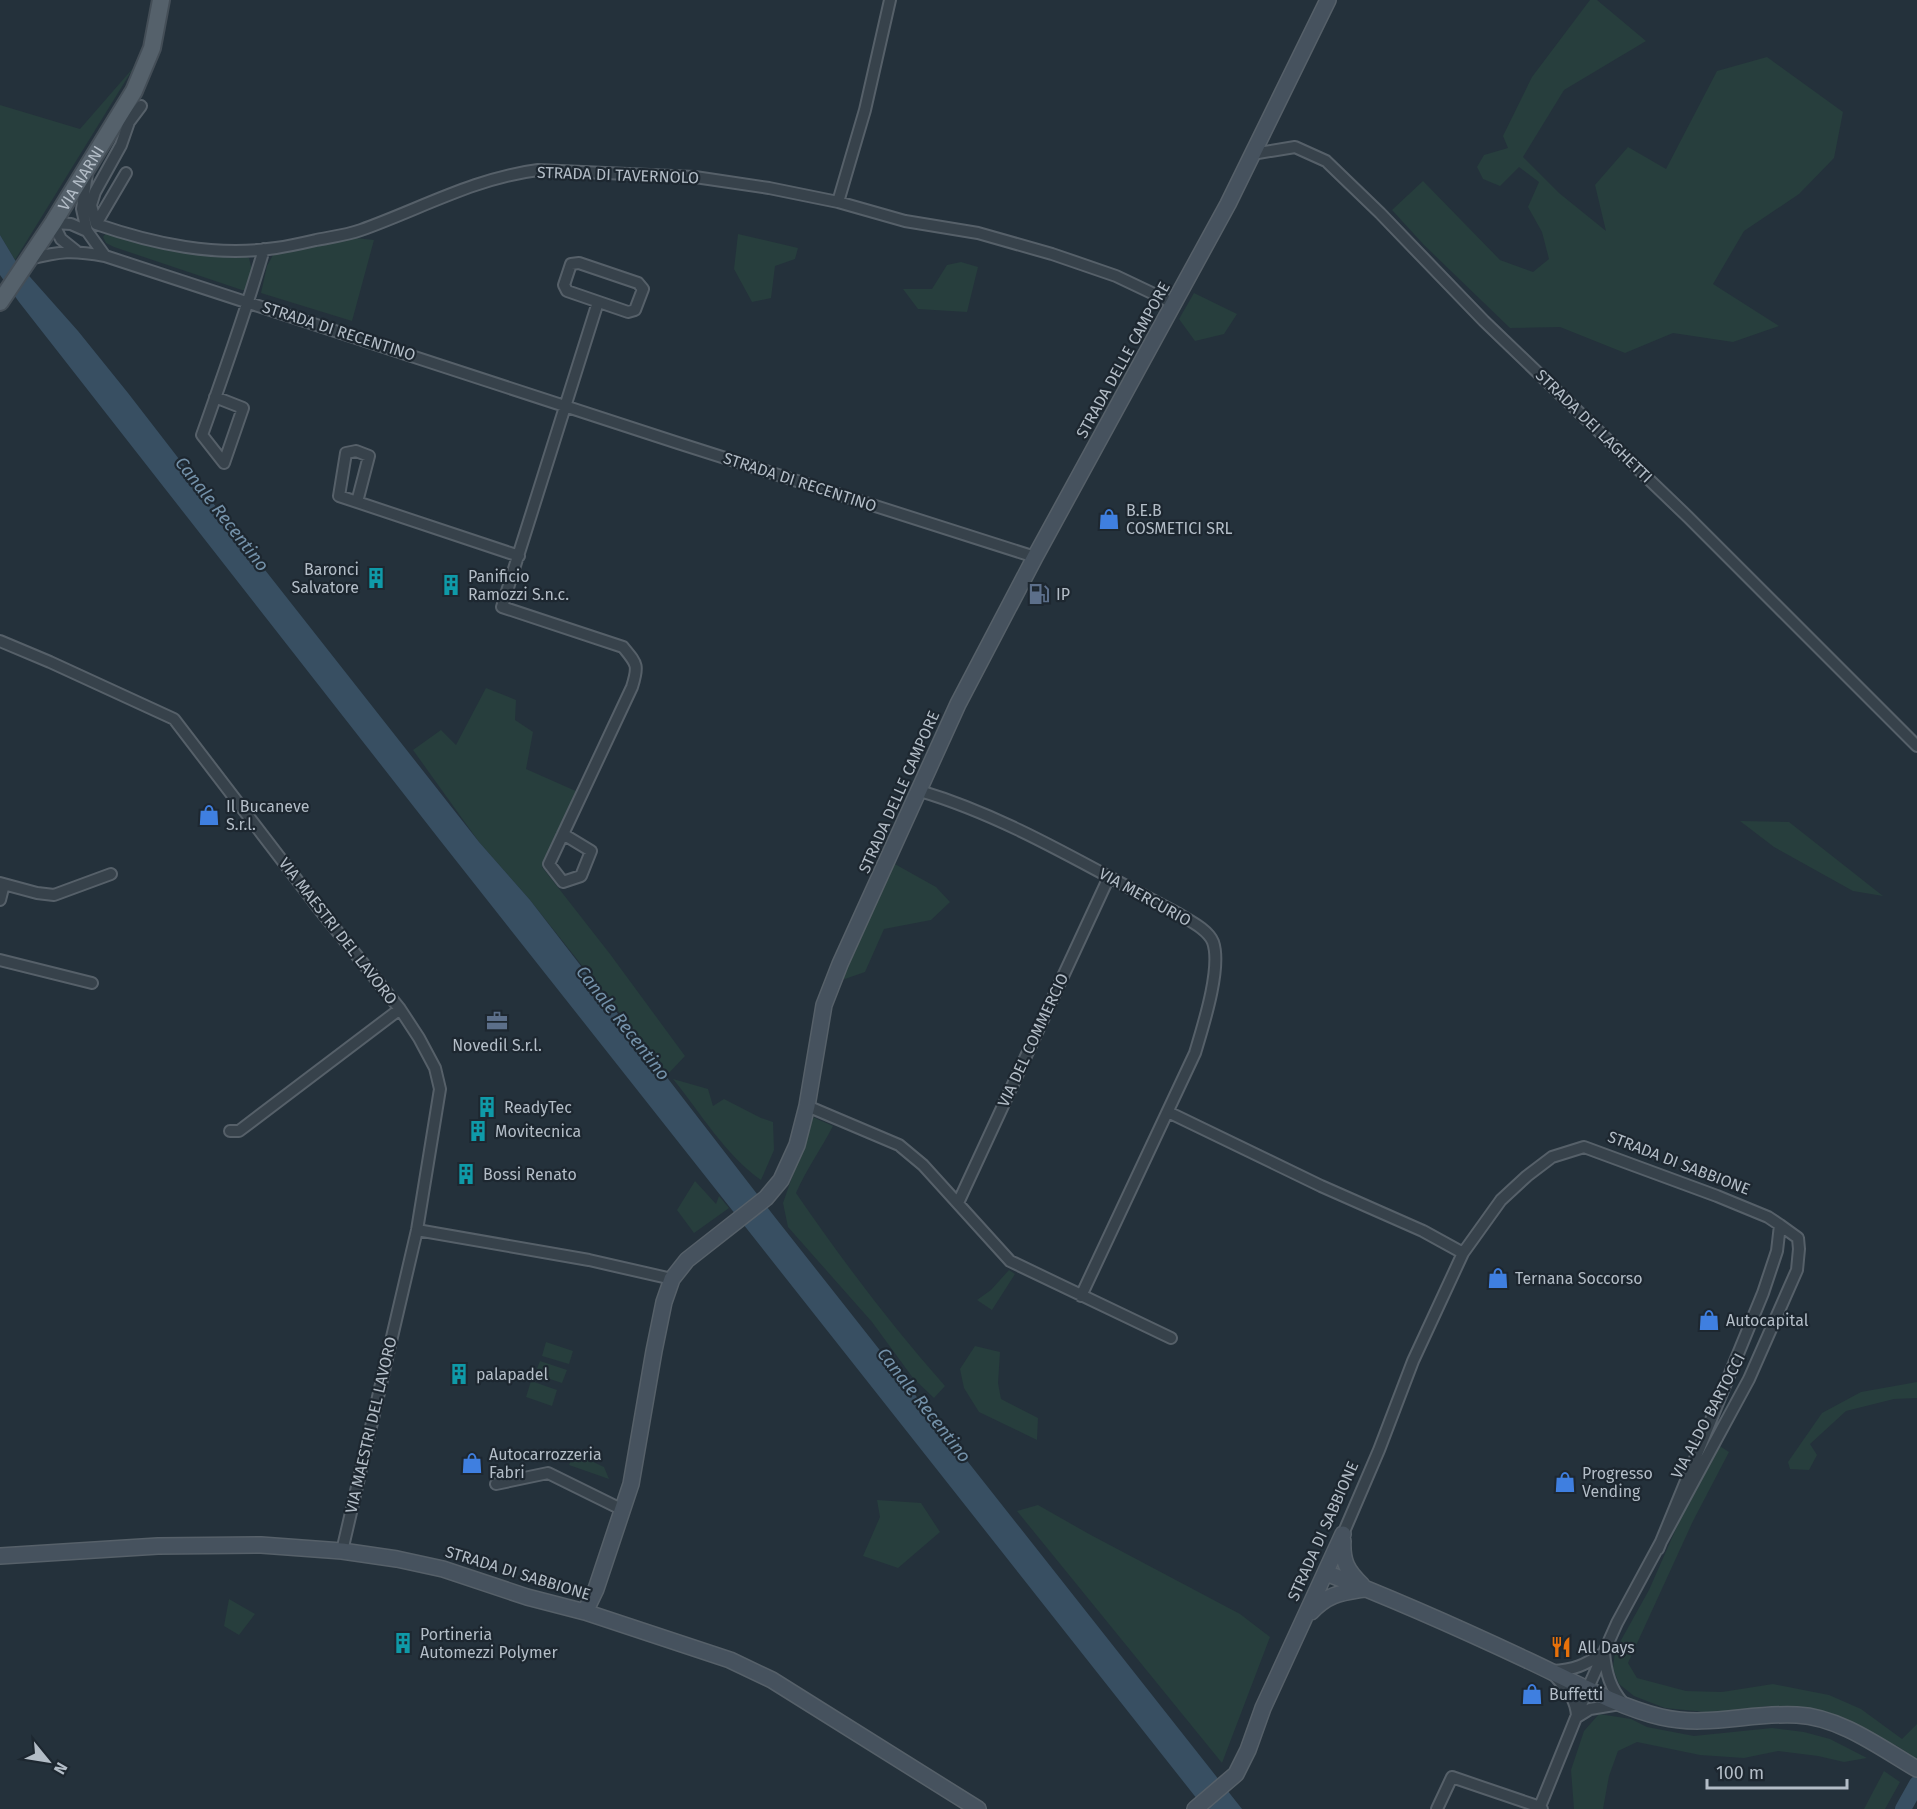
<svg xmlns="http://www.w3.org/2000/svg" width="1917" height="1809" font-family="'Fira Sans',sans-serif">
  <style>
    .green { fill: #273e3d }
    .water { fill: #384f62 }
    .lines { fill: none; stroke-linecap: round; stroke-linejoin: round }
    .river { stroke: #384f62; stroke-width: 16 }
    .street-casing { stroke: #566069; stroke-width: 14 }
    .secondary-casing { stroke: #566069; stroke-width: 18 }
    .primary-casing { stroke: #444e57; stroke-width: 20 }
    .street { stroke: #37424b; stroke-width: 10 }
    .secondary { stroke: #46525e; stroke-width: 15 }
    .primary { stroke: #55616b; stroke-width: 16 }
    .labels { text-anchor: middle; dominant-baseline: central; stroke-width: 4.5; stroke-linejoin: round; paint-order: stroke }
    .street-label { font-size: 16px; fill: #b3bdc7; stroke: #1d2730 }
    .poi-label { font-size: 16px; fill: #b3bdc7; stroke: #1d2730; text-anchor: start }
    .water-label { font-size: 18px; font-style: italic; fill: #7492aa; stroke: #1d2730 }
  </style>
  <rect width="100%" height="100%" fill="#24313b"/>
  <path class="green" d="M1590,0h7l49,41 -82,49 -41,67 36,36 47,38 -11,-46 33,-38 38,22 51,-98 50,-14 76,55 -9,46 -35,36 -55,37 -31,53 66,42 -46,16 -60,-9 -48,20 -65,-26 -50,1 -86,-83 -32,-35 31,-29 77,79 33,12 16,-13 -7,-27 -14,-25 11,-25 -20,-15 -19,19 -17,-7 -6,-12 7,-12 24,-7 -5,-12 29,-59z
    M134,67l-119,193 -15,-25v-130l80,24z
    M106,233l135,22 8,3 4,17 -6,15h-5l-128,-43 -8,-4 -3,-6z
    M738,234l60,14 -3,11 -20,7 -4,32 -19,4 -18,-33z
    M355,238l19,2 -22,81 -91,-28 6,-27 6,-11 10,-4z
    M961,262l17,5 -11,45 -49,-3 -15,-20h29l15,-24z
    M1194,293l43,21 -13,20 -29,7 -16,-22z
    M486,688l30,12 -1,20 18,12 -7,37 52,23 -36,75 68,87 75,102 -17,18 -138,-174 -51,-58 -66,-92 28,-20 15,15z
    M1740,821l49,1 94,74 -30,-5 -79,-44z
    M893,863l43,24 14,15 -19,18 -47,9 -19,43 -23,8z
    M673,1079l35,10 5,17 11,-7 37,19 12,4 1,28 -13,30c-35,-24 -61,-68 -88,-101z
    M808,1115l25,11c-12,23 -27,44 -37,67 46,67 95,132 149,193l-11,12 -21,-20 -41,-56 -84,-95 -5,-24 17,-49z
    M695,1181l21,23 3,-8 10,12 -35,25 -17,-23z
    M1009,1270l6,4 -23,36 -15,-10 14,-10z
    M546,1342l27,9 -4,13 -27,-8z
    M975,1346l25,6 -2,31 3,16 37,19 -1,22 -58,-28 -15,-24 -4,-19z
    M540,1361l27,9 -5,13 -27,-9z
    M531,1381l26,9 -5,16 -26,-9z
    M1917,1382v16l-23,1 -48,12 -36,33 7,11 -8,15 -19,-1 -2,-7 34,-49 39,-21z
    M1718,1445l11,7 -36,69 -65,142 9,15 49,13 36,1 51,-8 56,11 32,14 41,30 15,-15v35l-20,-13 -64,-31 -29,-7 -38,-2 -41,8 -60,-6 -31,-12 -15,-12 -6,-16 2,-17 34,-61 41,-93z
    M574,1453l30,14 5,12 -40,-14z
    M877,1500l44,3 19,29 -42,36 -35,-12 17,-39z
    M1038,1505l51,29 151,80 30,23 -48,126 -205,-252z
    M229,1599l26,15 -16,21 -15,-9z
    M1599,1714l32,5 16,8 47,9 78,-8 32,4 26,7 37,19 -23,4 -26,-6 -40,-5 -34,7 -44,-3 -63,-13 -19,9 -9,25 -6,33h-29l-3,-39 13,-39z
    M1884,1771l16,11 -15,27h-21z"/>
  <path class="water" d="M0,235l15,25 63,71 50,62 119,154 232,295 51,58 244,316 468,593h-37l-766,-970 -420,-537 -19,-27z"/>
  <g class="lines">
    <path class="river" d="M1903,1809l14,-25"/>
    <defs>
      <path id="street" d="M1252,154l43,-7 31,14 54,52 104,108 204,196 229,229
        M87,173l-5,36 5,22 18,25
        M126,173l-30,51c58,20 119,33 180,24 14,-2 27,-5 40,-8 15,-3 31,-5 45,-10 59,-21 114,-52 177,-60l157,7 74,11 69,14 67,19 73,12 74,21 64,22 59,28
        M838,202l27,-92 25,-110
        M96,224l-5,-19 4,-13 26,-47 8,-23 12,-16
        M76,251l-15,-12 -8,-16 18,1 16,7
        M29,259c32,-8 43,-9 76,-3l573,187 357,114
        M579,263l59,20 5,6 -8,21 -7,2 -61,-21 -3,-6 7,-21z
        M215,397l28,11 -19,55 -22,-28c22,-62 44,-123 62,-186
        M357,502l12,-46 -13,-5 -10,2 -7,43 180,60
        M0,641l50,21 124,57 146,191 80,99 19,29 16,30 5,21 -23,141 -75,321
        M920,791c91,27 173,79 257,122 11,7 31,16 36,29 9,26 -10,84 -18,111l-114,243
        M563,834l28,17 -10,25 -18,6 -14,-18 83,-177c7,-22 5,-23 -9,-40l-121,-40 96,-305
        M0,883l37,10 17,2 57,-21
        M0,900l4,-16
        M0,960l92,23
        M807,1106l92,39 24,20 87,96 161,77
        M1168,1112l153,74 102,45 40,22 -50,108 -34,89 -36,84
        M230,1131h9l161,-122
        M958,1203l151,-326
        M417,1230l172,30 83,19
        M1463,1253l38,-53 26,-24 25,-19 32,-10 133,49 51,21 12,8
        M496,1484l52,-11 75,37
        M1604,1653c2,20 6,35 19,50
        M1552,1671c23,-1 32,-6 52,-18
        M1555,1676c11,13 21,22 22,40
        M1577,1717l13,-8 30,-5
        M1437,1809l15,-32 88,30 2,2
        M1539,1809l49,-121 29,-65 132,-244 48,-109 2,-21 -1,-11 -18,-13 -3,26 -14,42 -105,256"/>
      <path id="secondary" d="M1343,1541c-1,20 4,30 19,44
        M0,1556l158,-10 103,-1 81,6 55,8 46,10 84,28 58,15 145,48 42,20 206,129
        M1326,1573c68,26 135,56 201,87 41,19 91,47 134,57 46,11 91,-5 136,-2 43,2 84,33 120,54
        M585,1612l11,-23 35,-105 23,-133 10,-49 8,-23 15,-19 79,-62 15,-18 16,-35 10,-39 17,-101 16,-41 118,-260 77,-147 193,-353 100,-204
        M1311,1612c17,-18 29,-19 53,-23
        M1195,1809l41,-35 12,-24 15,-42 80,-174"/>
      <g id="primary">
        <path id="s1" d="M0,302l53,-79 81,-132 18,-43 9,-48"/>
      </g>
    </defs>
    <use href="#street" class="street-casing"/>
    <use href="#secondary" class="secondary-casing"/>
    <use href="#primary" class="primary-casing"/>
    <use href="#street" class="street"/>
    <use href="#secondary" class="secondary"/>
    <use href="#primary" class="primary"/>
  </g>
  <defs>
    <symbol id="shop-bare" viewBox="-9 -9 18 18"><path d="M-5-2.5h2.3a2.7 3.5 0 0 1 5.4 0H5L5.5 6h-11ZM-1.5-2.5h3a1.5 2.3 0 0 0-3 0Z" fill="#3f7fe0" stroke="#1d2730" stroke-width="2.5" paint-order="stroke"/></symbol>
    <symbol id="building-bare" viewBox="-9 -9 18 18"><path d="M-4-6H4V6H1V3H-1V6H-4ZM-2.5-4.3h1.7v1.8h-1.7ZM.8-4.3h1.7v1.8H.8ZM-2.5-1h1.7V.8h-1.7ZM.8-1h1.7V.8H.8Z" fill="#0f9aa8" stroke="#1d2730" stroke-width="2.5" paint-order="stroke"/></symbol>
    <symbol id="fuel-bare" viewBox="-9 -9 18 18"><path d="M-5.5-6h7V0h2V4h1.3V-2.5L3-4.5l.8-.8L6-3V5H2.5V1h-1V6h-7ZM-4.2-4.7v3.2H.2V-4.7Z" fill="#5c6f8a" stroke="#1d2730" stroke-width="2.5" paint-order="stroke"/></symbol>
    <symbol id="office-bare" viewBox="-9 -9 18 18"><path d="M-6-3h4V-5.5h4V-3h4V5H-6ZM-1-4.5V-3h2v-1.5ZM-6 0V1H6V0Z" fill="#5c6f8a" stroke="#1d2730" stroke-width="2.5" paint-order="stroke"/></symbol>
    <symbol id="restaurant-bare" viewBox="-9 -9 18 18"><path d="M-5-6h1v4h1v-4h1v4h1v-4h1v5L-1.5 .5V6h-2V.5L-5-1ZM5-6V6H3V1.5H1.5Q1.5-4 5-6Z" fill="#e8710a" stroke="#1d2730" stroke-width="2.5" paint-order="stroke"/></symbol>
  </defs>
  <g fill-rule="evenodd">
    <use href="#shop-bare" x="1094" y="504" width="30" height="30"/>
    <use href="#building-bare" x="361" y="563" width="30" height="30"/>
    <use href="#building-bare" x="436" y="570" width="30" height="30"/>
    <use href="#fuel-bare" x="1024" y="579" width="30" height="30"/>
    <use href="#shop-bare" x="194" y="800" width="30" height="30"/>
    <use href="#office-bare" x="482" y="1006" width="30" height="30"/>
    <use href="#building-bare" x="472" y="1092" width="30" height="30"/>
    <use href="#building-bare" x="463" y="1116" width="30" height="30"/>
    <use href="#building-bare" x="451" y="1159" width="30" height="30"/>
    <use href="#shop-bare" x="1483" y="1263" width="30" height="30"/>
    <use href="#shop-bare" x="1694" y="1305" width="30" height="30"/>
    <use href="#building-bare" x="444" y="1359" width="30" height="30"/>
    <use href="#shop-bare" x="457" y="1448" width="30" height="30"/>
    <use href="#shop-bare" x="1550" y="1467" width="30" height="30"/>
    <use href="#building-bare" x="388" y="1628" width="30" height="30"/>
    <use href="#restaurant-bare" x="1546" y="1632" width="30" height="30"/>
    <use href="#shop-bare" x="1517" y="1679" width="30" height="30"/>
  </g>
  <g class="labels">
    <g class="street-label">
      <text transform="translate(618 175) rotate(2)">STRADA DI TAVERNOLO</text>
      <text stroke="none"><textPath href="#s1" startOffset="148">VIA NARNI</textPath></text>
      <text transform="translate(339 331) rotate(18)">STRADA DI RECENTINO</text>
      <text transform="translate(1123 360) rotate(-61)">STRADA DELLE CAMPORE</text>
      <text transform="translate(1594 426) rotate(44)">STRADA DEI LAGHETTI</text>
      <text transform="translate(800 482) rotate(18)">STRADA DI RECENTINO</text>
      <text transform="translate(899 792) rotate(-66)">STRADA DELLE CAMPORE</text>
      <text transform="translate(1145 897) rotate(29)">VIA MERCURIO</text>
      <text transform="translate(338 931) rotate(52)">VIA MAESTRI DEL LAVORO</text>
      <text transform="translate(1033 1040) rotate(-65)">VIA DEL COMMERCIO</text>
      <text transform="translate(1679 1163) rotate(21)">STRADA DI SABBIONE</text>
      <text transform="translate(1708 1416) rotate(-62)">VIA ALDO BARTOCCI</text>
      <text transform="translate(371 1425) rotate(-77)">VIA MAESTRI DEL LAVORO</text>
      <text transform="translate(1323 1531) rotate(-66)">STRADA DI SABBIONE</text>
      <text transform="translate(518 1573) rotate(17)">STRADA DI SABBIONE</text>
    </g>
    <g class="poi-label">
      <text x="1126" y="510">B.E.B<tspan x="1126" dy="18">COSMETICI SRL</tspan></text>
      <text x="359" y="569" text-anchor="end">Baronci<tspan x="359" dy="18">Salvatore</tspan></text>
      <text x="468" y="576">Panificio<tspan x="468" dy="18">Ramozzi S.n.c.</tspan></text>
      <text x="1056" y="594">IP</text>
      <text x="226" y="806">Il Bucaneve<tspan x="226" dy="18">S.r.l.</tspan></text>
      <text x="497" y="1045" text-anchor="middle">Novedil S.r.l.</text>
      <text x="504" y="1107">ReadyTec</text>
      <text x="495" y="1131">Movitecnica</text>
      <text x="483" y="1174">Bossi Renato</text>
      <text x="1515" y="1278">Ternana Soccorso</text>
      <text x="1726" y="1320">Autocapital</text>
      <text x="476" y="1374">palapadel</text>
      <text x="489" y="1454">Autocarrozzeria<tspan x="489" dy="18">Fabri</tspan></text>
      <text x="1582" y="1473">Progresso<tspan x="1582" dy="18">Vending</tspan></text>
      <text x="420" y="1634">Portineria<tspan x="420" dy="18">Automezzi Polymer</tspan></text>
      <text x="1578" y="1647">All Days</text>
      <text x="1549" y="1694">Buffetti</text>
    </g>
    <g class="water-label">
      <text transform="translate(222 514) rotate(52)">Canale Recentino</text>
      <text transform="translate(623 1023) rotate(52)">Canale Recentino</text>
      <text transform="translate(924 1405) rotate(52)">Canale Recentino</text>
    </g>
  </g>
  <g transform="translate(48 1761) rotate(120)" stroke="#1d2730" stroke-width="4.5" paint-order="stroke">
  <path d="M0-4.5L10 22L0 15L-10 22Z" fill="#b3bdc7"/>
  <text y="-9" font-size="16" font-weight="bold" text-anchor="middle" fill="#b3bdc7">N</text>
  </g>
  <path d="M1707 1779v9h140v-9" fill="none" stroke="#b3bdc7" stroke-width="3"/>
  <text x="1716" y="1779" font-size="18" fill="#b3bdc7" stroke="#1d2730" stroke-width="4.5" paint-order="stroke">100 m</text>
</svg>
